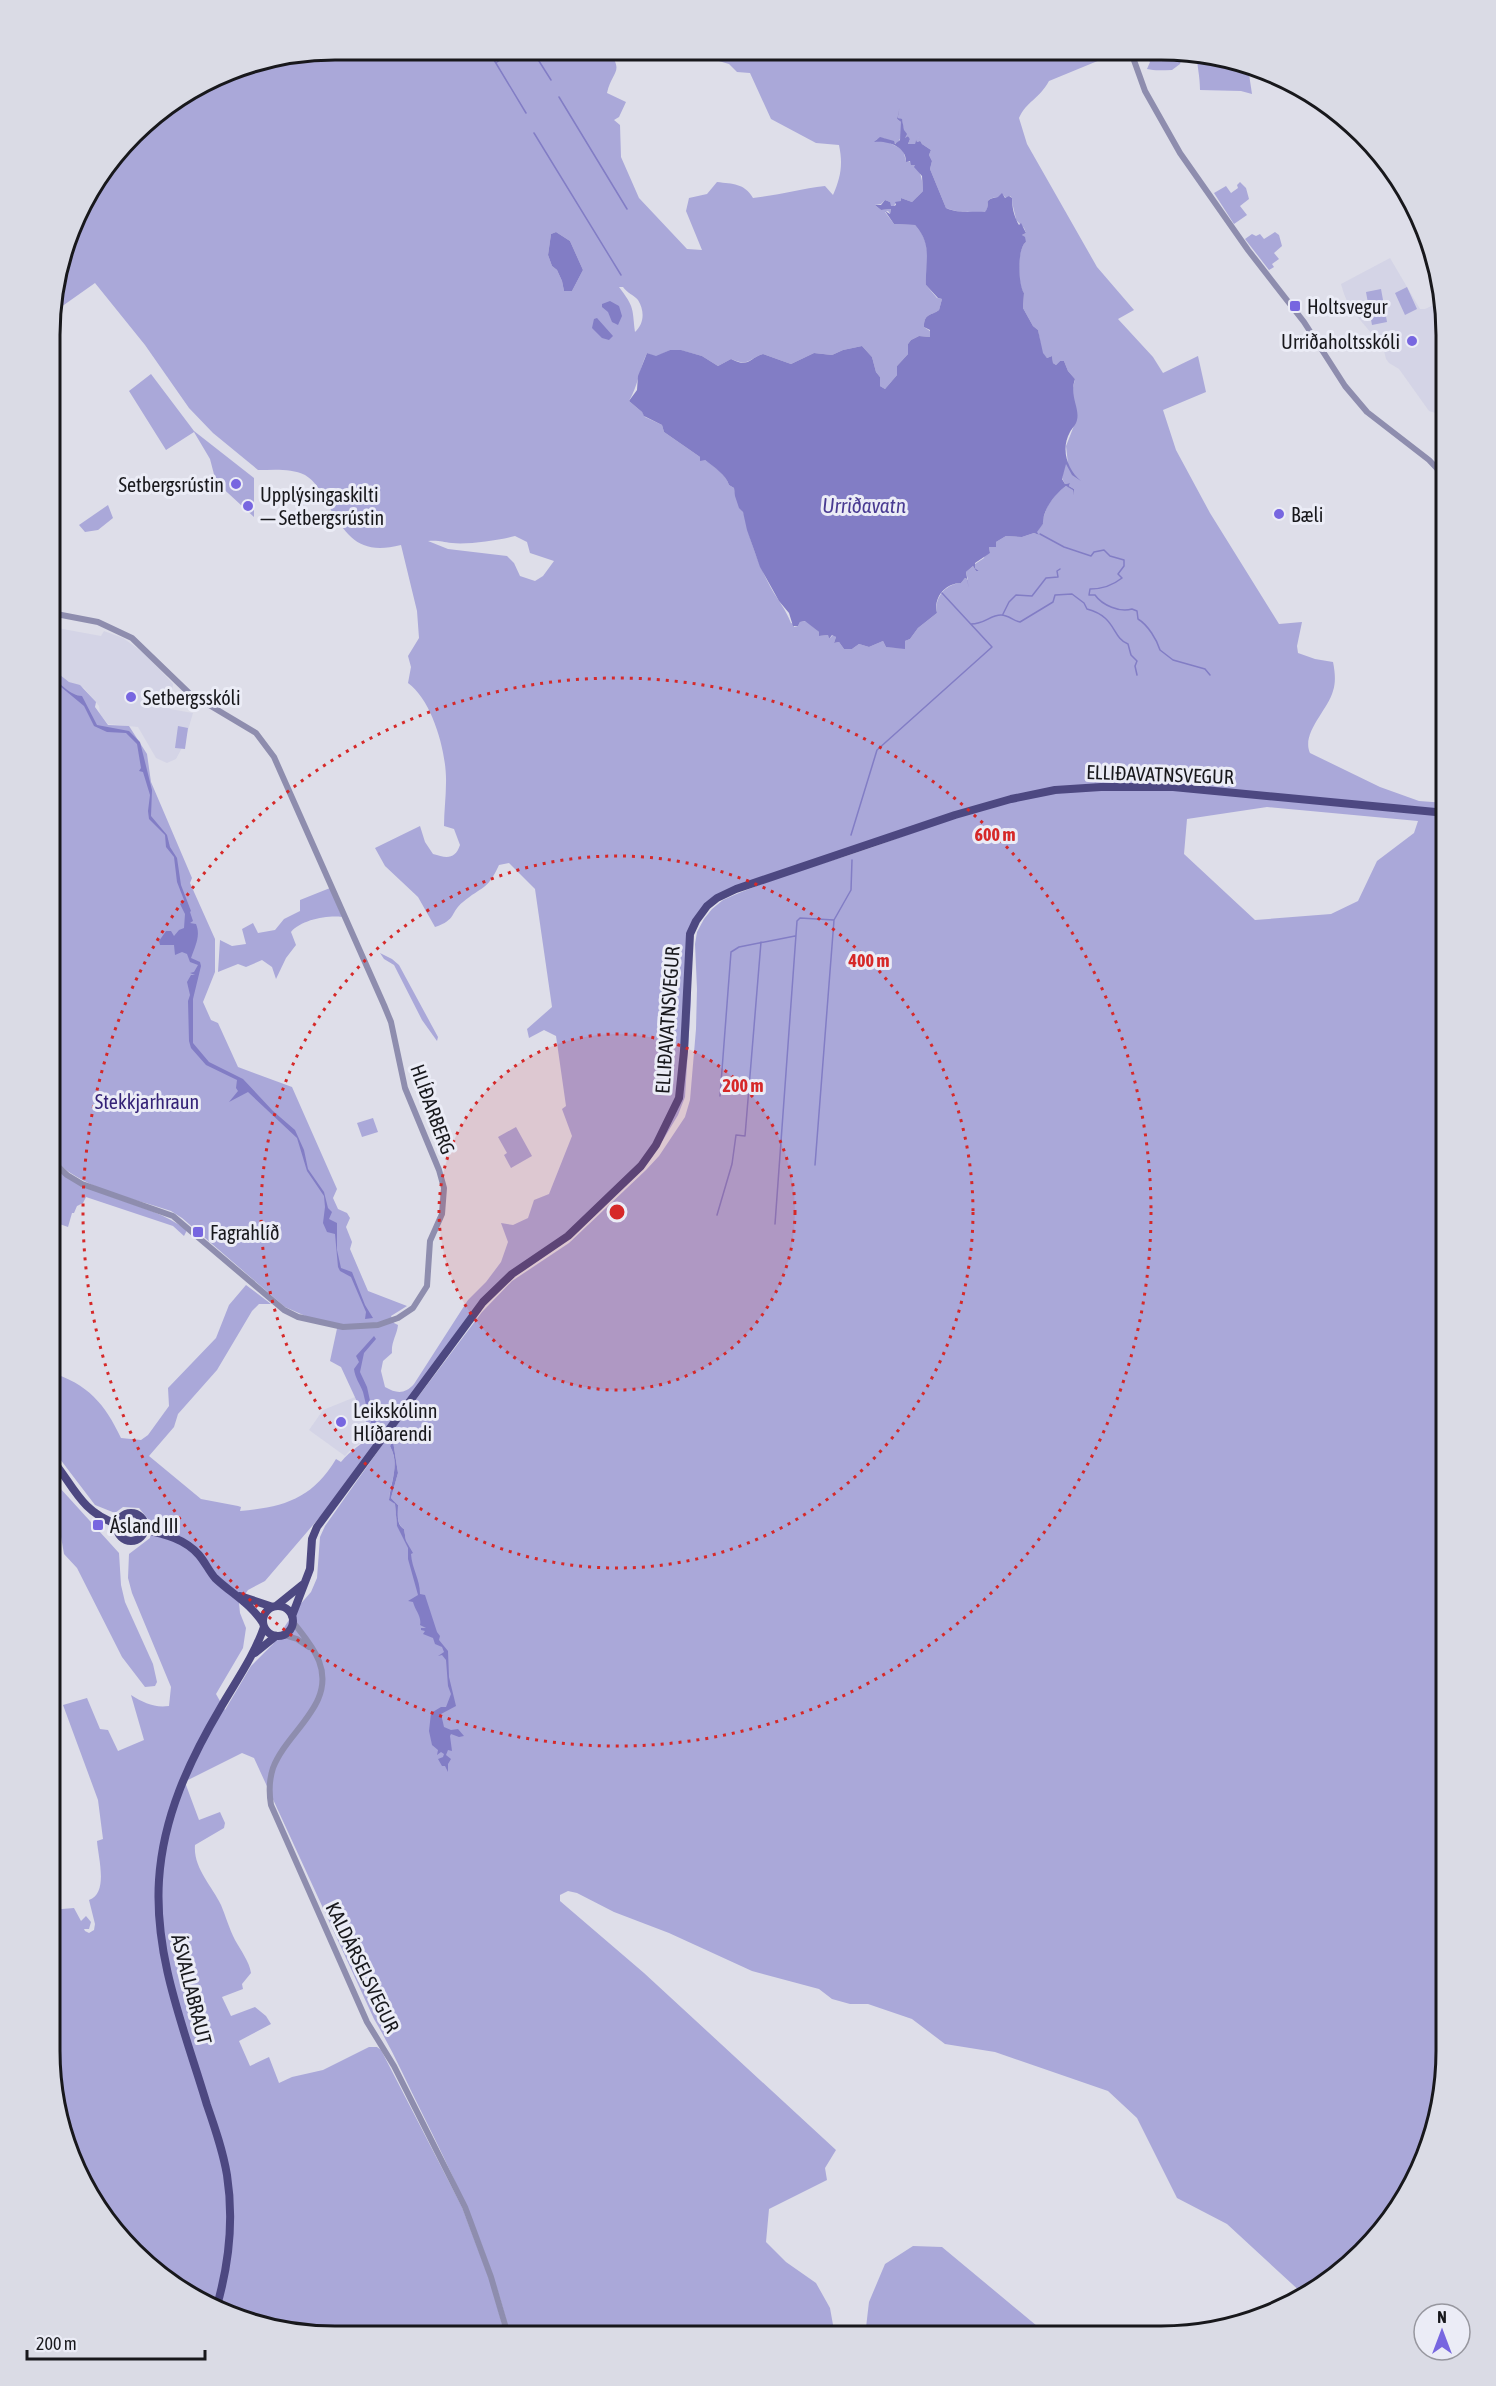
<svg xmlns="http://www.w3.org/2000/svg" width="1496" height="2386" font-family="'Asap Condensed',sans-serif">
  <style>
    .built { fill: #d4d4e6 }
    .green { fill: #aaa8d9; fill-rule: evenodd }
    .water { fill: #827dc5 }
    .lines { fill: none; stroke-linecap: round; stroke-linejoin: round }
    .stream { stroke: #827dc5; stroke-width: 1.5 }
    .minor { stroke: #8e8dae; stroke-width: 6 }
    .major { stroke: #4d4881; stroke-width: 8 }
    .ring { fill: none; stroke: #d62828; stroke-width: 3; stroke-dasharray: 3 6 }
    .poi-dot { fill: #7766e0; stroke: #ebecf6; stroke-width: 2 }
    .labels { text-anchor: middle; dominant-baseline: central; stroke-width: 6; stroke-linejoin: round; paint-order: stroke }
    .poi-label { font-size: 20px; fill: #18181c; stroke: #ebecf6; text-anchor: start }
    .street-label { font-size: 20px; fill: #18181c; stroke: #ebecf6 }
    .park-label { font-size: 20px; fill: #342277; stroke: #ebecf6 }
    .water-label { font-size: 21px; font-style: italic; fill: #493b92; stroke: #ebecf6 }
    .rim { fill: none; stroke: #18181c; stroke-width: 3 }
    .centre { fill: #d62828; stroke: #ebecf6; stroke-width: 3 }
    .ring-label { font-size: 18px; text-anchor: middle; font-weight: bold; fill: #d62828; stroke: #ebecf6; stroke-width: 6; stroke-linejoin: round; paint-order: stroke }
  </style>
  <rect width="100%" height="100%" fill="#dedee9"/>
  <path class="built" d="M1390,258l30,51h5l15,-7 6,33v81l-17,-5 -30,-42 -10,-6 -3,-4 -3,-12 -33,-39 -6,-14 -3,-10z
    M51,618l1,9 49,9 3,-5 19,7 25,18 25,28 -3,25 23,4 -9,31 -8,15 -9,4 -11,-5 -18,-31 -30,-3 -8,-10 -1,-8 -15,-18 -22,-9 -11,-13z
    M360,1395l12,38 -3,5 -17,10 -7,8 -36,-26 14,-20z"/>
  <path class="green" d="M335,50h223l18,5 8,-5h24c17,23 4,20 -1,43l19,9 -7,15 -5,3 6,5 1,32 18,41 48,51 15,1 -16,-39 3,-13 18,-4 10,-12c16,2 27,1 36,16 26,-3 47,-9 72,-12l8,9c8,-18 10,-31 6,-50l-23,-2 -45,-24 -21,-46 -13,-1 -8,-8 -27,-8 -3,-5 418,1v1l-68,28c-9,17 -23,21 -30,37l8,26 70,123 37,43 -16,9 35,38 10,16 35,-17 8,36 -43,18 13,40 34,63 69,111 23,-2 -5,24 1,7 17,6 18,3c2,10 3,20 0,29 -5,19 -32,42 -23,62l70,34 39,14 27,2v7l-266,-25 -85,-1 -49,5 -30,6 -49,14 -231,79 -25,13 -10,12 -10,21v67l-6,96 -7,18 -15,25 -16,21 -72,68 -16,14 -50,32 -12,12 -40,48 -126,169 -66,77 -17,9 -9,13 1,10 6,15 -3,20 -27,46 9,16 26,-44 22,-22 24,-36 14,-16 6,-14 3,-41 5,-11 65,-92 92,-122 30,-31 57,-38 77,-73 13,-14 26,-39 5,-17 6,-71 1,-40 -2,-45 2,-12 7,-13 8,-10 11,-9c48,-22 101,-36 150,-53 61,-21 123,-49 188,-55 128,-11 258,11 385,24v1254l-21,90 -37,64 -54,54 -30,17 -77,-71 -50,-26 -40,-80 -29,-27 -113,-39 -50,-8 -33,-25 -44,-15h-18l-18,-5 -13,-10 -67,-18 -83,-38 -55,-21 -37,-19 -9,-2 -8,4v6l84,72 192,177 -11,18 2,12 -58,29 -3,33 20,20 30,21 14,25 5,28 -325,-1c-19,-79 -52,-150 -88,-222 -16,-32 -30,-64 -48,-94l-120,-261 -12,-5 -56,28v4l13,35 21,-8 5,11 -1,5 -29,17c-2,23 17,41 26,60 5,12 8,23 14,35 6,11 14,21 16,33l-9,11 1,5 -21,8 9,19 24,-9 11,9 5,8 -32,17 11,25 19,-9 10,26 13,-6 31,-7 46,-23h8l4,3 81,157 28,74 15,54 -207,-1 -72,-19 -65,-38 -53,-53 -37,-64 -21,-109v-92l3,-13 -3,-36 24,-2 7,13 5,-5 5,6 -2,7h-5l1,2 4,2 5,-3 1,-6 -6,-24c20,-7 9,-43 8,-59l6,-2 -5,-39 -35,-95 24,-7 13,31 8,1 10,21 26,-11 -13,-45c13,8 23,13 38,11l2,-19 -39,-94 -4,-15 1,-24 21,-16 2,-14 -13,-16 -16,-1 -8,6 -20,-8 -45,-59v-74c38,12 55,32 71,66l20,2 7,-5 21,-29 -1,-18 48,-50 13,-33 17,-20 25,19h-12l-7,7 -35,59 -39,44 -4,13 -25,29 52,43 37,7 3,1 -1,4c44,-4 72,-12 96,-52l5,3c9,-12 25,-20 31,-28l-31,-67 -11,-6 8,-37 -28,-6 -25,-11 -103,-89 -11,-7c-41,-14 -91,-22 -120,-55v-488l18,14 11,3 16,17 -1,5 13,18 21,1 18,28 4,28 41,96 -2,5 25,56v33l-12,30 8,18 7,3 20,44 54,20 45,102 -4,9 5,11 9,4 3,5 -4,9 6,15 -2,7 18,42 39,15 -16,10 3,7 4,2c-1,10 -7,17 -6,28l-9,8 -2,10 4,16c12,7 20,7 29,-3l54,-84 18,-18 15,-20 7,-20 -7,-19 12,2 15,-7 6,-18 15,-6 23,-58 -10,-27 4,-3 -10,-70 -12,-6 -15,8 -2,-9 25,-22 -17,-118 -26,-26 -10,2c-12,26 -17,21 -36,37 -13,10 -6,18 -28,25l-17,-30 -33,-31 -10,-18 45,-22 5,16 8,12c13,4 22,6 27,-9l-6,-16 -10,-3c0,-15 2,-29 2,-43 1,-29 -13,-82 -38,-100l3,-16 -3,-11 11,-18 -2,-27 -16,-66c-44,11 -55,-10 -76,-45 -5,-10 -10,-19 -20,-25 -14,-7 -32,-5 -47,-5l-45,-37 -24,-25 -44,-63 -50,-62 -34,24 -9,-8 27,-90 68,-88 79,-50zM900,105l-2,13 4,2 3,18 3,-2 2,3 -2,5h7l1,-5 1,3 3,-1 -2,-4 4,7 9,6 -2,5 3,6 -2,8 16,39c14,6 25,3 39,5 7,-10 -4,-14 14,-16l3,-3 4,4 4,-2 2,2c0,8 3,14 4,22l8,8 2,5 -4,2 4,7c-9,6 -9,42 -2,51l-1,15 10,18 5,4 4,23 5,5 5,-2 1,7 3,2 4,-4h4l4,10 7,8 -3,13 5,26 -11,28 2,18 -3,-1 -3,15 3,6 5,-1 -1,3 5,3v5l-1,-5 -7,-3 -8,6 -10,13 -5,13v6l-7,8 3,3 -5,-2 -12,4 -16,-1 -10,6v5h-7l1,6 -5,1 -1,4 -9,6v4l4,3h-3l-3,-5 -7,6 2,8 -3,-2 -4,5c-16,1 -27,15 -24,30l-19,15 -8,11 -5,2v7l-19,-1 -3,-6 -14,6 -10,-3 -7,5h-8l-5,-7 -5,1 2,-6 -3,-2 -4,4 -1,-4 -9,1v-4l-13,-11 -6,1 -2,4 -4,1v-3l-3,-1c-6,-15 -12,-21 -20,-35 -12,-22 -21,-47 -26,-70 -2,-10 -9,-16 -11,-30l-5,-3c-3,-10 -14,-18 -24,-25h-5v-3l-36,-25 -2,-7 -17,-8 -3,-5 -13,-11c9,-15 10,-31 18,-48l9,4 14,-7h10l22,6 16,10 13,-7c18,8 17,0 32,-5l28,10 23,-11 18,2 11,-5 19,-4 10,11 4,15 4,5v9l5,3 12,-14v-9l11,-12v-10l3,-4 8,-4 11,1v-6l-6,-4c0,-14 7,-11 15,-17l3,-11 -5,-1 -11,-13c0,-24 7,-41 -11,-60l-21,-1 -9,-12 3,-1 2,3 1,-5 -10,1 -6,-5 6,-1 4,-4 5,2v4h4l2,-4h5v-4l11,4 11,-11c0,-14 -5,-29 -17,-30l-3,-11 -15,-8 -12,-2 7,-2 14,6 4,-7v-15l-4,-3zM556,232l14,9 13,29 -11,21h-8l-2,-10 -5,-11 -5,-4 -4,-11 3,-21zM619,287h4c4,6 11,8 15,13 7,11 6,24 -3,32 -3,-24 0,-24 -16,-45zM515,536l12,6 3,11 24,8 -11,15 -8,5 -15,-5 -6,-13 -7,-7 -59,-7 -20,-8c11,-1 14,1 24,2 15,2 48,-3 63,-7zM1267,807l151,14 -4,12 -37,28 -19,40 -27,13 -76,6 -71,-66 3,-35zM393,1441l5,32 -7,25 7,7c0,9 -2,19 6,24l2,12 -9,-16 -2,-21 -6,-5c2,-19 11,-34 1,-53z
    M1140,52h44l-4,12 -8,6c-9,0 -17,1 -25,-1l3,-7 -4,-5 -5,-1z
    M1196,52l57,15 -4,7 3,20 -11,-3 -41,-1c0,-14 -3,-25 -4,-38z
    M1240,182l6,6 3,11 -9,7 7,9 -13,9 -20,-31 12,-7 5,7 7,-5 -1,-3z
    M1275,232l4,3 3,11 -8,7 5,6 -7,5 2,3 -5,3 -24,-31 7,-5 4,2 4,-2 4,5z
    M1407,287l10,22 -12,6 -10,-22z
    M1381,289l6,33 -15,3 -6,-33z
    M151,374l43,57 60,47v39l-38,-35 -6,-23 -16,-27 -28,18 -37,-59z
    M108,505l5,13 -15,12 -13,2 -6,-7z
    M178,726l10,2 -3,21 -10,-1z
    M330,888l12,29c-15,-2 -41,3 -51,15l5,13 -10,13 -10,21 -4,-12 -10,-7 -16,7 -8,-3 -20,8 2,-32 12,6 14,-2 -4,-15 11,-6 5,10 17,-3 9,-11 16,-8v-11z
    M380,953l12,6 7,6 39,72 -1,4 -15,-21 -28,-55 -10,-6z
    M373,1118l5,14 -16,5 -5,-14z
    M516,1127l16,29 -21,12 -7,-13 3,-2 -9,-16z
    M51,1164c39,36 95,36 136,66l-3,6 -11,-10 -87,-29 -3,6 -6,3 -3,7h-2l-4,14 -14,-5 -3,2z
    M50,1477l69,76 2,32 4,17 28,62 4,18 -2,4 -10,1 -23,-30 -45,-89 -13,-14 -7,-40 -7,-8z
    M913,2246l29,1 107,89h-184l4,-34 16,-38z"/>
  <path class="water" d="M900,105l-2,13 4,1 2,11 3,4 -2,4 3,-2 2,3 -2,5h7l1,-5 1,3 3,-1 -2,-4 4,7 9,6 -2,5 3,6 -2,8 16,39c14,6 25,3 39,4 7,-9 -4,-12 13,-15l4,-4 3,5 4,-2 3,2c0,9 2,19 7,27l2,-2 5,10 -4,2 3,2 1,5c-9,6 -8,43 -2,51l-1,15 10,18 5,4 5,23 4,5 5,-2 1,7 3,2 4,-4h4l4,10 7,8c-6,17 5,29 2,41 -1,5 -5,8 -7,12 -10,18 -2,38 11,49l-9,-6 -6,-11 -4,15 3,5 5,-1 -1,3 5,3v6l-1,-5 -7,-4c-10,7 -24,24 -23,38l-6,8 2,3 -5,-2 -12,4 -16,-1 -10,6v5h-7l1,6 -15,10v5l4,3h-3l-3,-5 -7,6 3,17 -2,-10 -2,-1 -4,5c-16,0 -28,15 -24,30l-19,15 -8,11 -5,2v8l-19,-2 -3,-6 -14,6 -10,-3 -7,5h-8l-5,-7 -5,1 2,-6 -4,-2 -3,4 -1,-4 -9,1v-4l-14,-11 -5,1 -2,4h-5l-4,-13 -10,-12 -19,-34 -13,-37 -4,-18 -4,-4 -4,-12 -1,-8 -5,-3c-3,-10 -15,-18 -24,-25l-5,1v-4l-36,-25 -2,-7 -18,-9 -2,-4 -13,-11 8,-11 1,-14 9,-23 9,3 14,-6h11l21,6 16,10 13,-7c18,9 17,0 32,-5l28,10 23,-11 18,2 11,-5 19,-4 10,11 4,15 4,5v9l5,3 12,-14v-9l11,-12v-10l3,-4 8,-4 11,1v-7l-6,-3c0,-14 7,-11 15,-17l3,-11 -4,-1 -12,-13c-1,-24 7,-40 -11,-60l-21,-1 -9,-13 5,3 1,-5 -10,1 -6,-5h6l4,-5 5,2 1,4h3l2,-1 -1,-3 6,-1v-3l11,4 11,-11 -1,-15 -8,-9 1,-2h-4l-1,-4 -4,1c1,-16 -20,-22 -32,-20l6,-5 14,4 1,3 5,-4 1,-18 -4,-3z
    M556,232l14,9 13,29 -11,21h-8l-2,-10 -5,-11 -5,-4 -4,-11 3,-21z
    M610,301l9,5 3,10 -4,9 -6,-3 -4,-10 -6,-5v-3z
    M597,318l16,18 -4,4 -7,-2 -10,-10 2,-9z
    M51,675c8,8 20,21 31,21l15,29 32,6 11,11 12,48 -1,26 16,19 3,12 7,11 4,27 10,26 -1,1 3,9 -3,2 6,1c5,12 -1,22 -5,34l9,4 1,4 -8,33v44l16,19 34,17 30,32 22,19 9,20 4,19 16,23 4,16 4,4 -3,7 8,4v27l4,18 11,4 13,33 8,13 -8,1 1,-7 -15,-35 -11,-6 -2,-4 -3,-33 -8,-2 -4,-9 2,-16 -1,-11 -17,-25 -10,-33 -49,-46 -19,10 9,-11 -2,-3 1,-8 -31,-15 -15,-17 -2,-7 -1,-40 2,-6 -3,-13 4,-7h4l-5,-2 4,-1 4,-7 -8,-3 -3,-8 -5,-2 -7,3 -1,-10h-14l-1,-4 7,-10h5l3,5 5,-6 5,-2 1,-14 -5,-10 4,-4 -7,-18 -3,-25 -8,-10 -1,-12 -16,-16 -1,-8 2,-16 -7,-23 -4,-1 2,-3 -4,-24 -11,-11 -19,-1 -13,-6 -10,-20 -29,-24z
    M374,1336l2,3 -12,14 -4,19 7,15 7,32 8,10 -6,4c-8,-15 -9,-25 -13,-41 -3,-8 -8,-14 -9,-23l5,-7 -3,-6z
    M393,1441l5,32 -7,25 7,7c0,8 -2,20 6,24l2,12 7,12 -2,1c1,15 9,25 9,40l5,1 12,37 3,4 -1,4 9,11 1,26 7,29 -15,8 3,13 7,3 7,-1 6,7 -5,1 -8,-3 -1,2 2,15 -4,-1 -2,5 5,4 -3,5v8l-3,-6h-3l-4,-7 5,-2 1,-3 -3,-2 -4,3 1,-5 -6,-5 -3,-14 2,-18 10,-6h5l5,-13 -3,-8 -2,-26 -4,-5 -4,1 6,-4 -2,-5 -7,-3 -2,-6 -10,-4 2,-3 -4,-1v-2h5l-6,-3c2,-8 -5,-15 -7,-23l-5,-1 10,-6 -10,-36v-11l-11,-22 -2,-22 -6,-4c2,-19 11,-36 1,-54z"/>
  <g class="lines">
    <path class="stream" d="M422,50l1,7
      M488,50l38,63
      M532,50l19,30
      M497,62l18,-12
      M559,97l68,112
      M534,133l87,142
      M1040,534l24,13 27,9 3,-4 10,-2 6,6 14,4v6l-6,8 4,4c-10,8 -20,11 -32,11l-1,6h6c7,10 25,18 37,14l5,2 1,8c10,6 19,21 22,31l13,10 32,9 5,6
      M1003,614l6,-12 7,-7 16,1 14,-18 12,-1 -1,-6 3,-2
      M971,624c14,0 19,-9 30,-9 8,0 12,6 19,7l33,-20 2,-7 17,-1 12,9 3,6c30,8 24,28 41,35l3,11 6,6 -2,5 2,9
      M851,835l26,-85 115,-103 -50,-54
      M720,1096l11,-144 8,-5 56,-11
      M815,1165l19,-245 17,-30 1,-30
      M717,1215l15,-51 4,-29 9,1 16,-194
      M775,1224l22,-303 3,-3 34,2"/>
    <path class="minor" d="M1131,52l14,39 35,62 68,97 56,72 41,64 22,26 62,48 17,18
      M51,1160l16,15 15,9 91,32 111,94 14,7 45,10 35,-2 20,-7 15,-10 14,-22 3,-45 12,-27 2,-26 -5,-18 -34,-82 -14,-66 -7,-17 -110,-248 -18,-24 -67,-40 -57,-55 -34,-16 -47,-9
      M293,1622c9,12 20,24 26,39 17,44 -32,70 -46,107 -4,12 -4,25 -2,37l96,217 27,44 71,141 26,70 17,58
      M284,1635l13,4 12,8"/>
    <path class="major" d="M50,1457c23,27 30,55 67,67
      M117 1527a14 14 0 1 1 28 0a14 14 0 1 1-28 0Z
      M145,1530c20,4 40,9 54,25 6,7 10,16 16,23 17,16 35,25 48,45
      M240,1596l33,11
      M276,1606l26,-21
      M263 1621a15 15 0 1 1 30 0a15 15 0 1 1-30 0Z
      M292,1616l18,-47 2,-30 5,-12 166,-225 29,-28 56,-38 73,-70 15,-21 23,-47 5,-47 6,-117 6,-13 11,-15 10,-8 19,-9 219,-74 56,-16 44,-9 46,-3h72l273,26
      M255,1653l21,-17
      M216,2309c13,-44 18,-89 11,-134 -4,-24 -12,-47 -20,-70 -22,-74 -53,-147 -48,-225 4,-63 30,-119 62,-173 15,-26 33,-51 43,-80"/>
  </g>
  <circle cx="617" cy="1212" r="178" fill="#d62828" fill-opacity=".12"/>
  <g class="ring">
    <circle cx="617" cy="1212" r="178"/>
    <circle cx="617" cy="1212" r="356"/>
    <circle cx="617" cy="1212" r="534"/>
  </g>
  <g class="poi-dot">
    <rect x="1289" y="300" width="12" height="12" rx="3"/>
    <circle cx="1412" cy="341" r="6"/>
    <circle cx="236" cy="484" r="6"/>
    <circle cx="248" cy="506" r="6"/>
    <circle cx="1279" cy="514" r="6"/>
    <circle cx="131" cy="697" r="6"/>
    <rect x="192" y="1226" width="12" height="12" rx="3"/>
    <circle cx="341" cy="1422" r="6"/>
    <rect x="92" y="1519" width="12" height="12" rx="3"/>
  </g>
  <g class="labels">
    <g class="poi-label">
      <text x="1307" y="306">Holtsvegur</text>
      <text x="1400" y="341" text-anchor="end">Urriðaholtsskóli</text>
      <text x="224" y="484" text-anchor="end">Setbergsrústin</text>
      <text x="260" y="494">Upplýsingaskilti<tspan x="260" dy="23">— Setbergsrústin</tspan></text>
      <text x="1291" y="514">Bæli</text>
      <text x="143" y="697">Setbergsskóli</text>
      <text x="210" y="1232">Fagrahlíð</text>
      <text x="353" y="1410">Leikskólinn<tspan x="353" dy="23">Hlíðarendi</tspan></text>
      <text x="110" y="1525">Ásland III</text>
    </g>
    <g class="street-label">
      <text transform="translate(1160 774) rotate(2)">ELLIÐAVATNSVEGUR</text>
      <text transform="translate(667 1020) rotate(-86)">ELLIÐAVATNSVEGUR</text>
      <text transform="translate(433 1109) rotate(70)">HLÍÐARBERG</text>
      <text transform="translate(363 1967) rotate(64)">KALDÁRSELSVEGUR</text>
      <text transform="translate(192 1989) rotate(76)">ÁSVALLABRAUT</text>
    </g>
    <g class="park-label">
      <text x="147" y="1101">Stekkjarhraun</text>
    </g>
    <g class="water-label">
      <text x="864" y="505">Urriðavatn</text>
    </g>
  </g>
  <path d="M0 0H1496V2386H0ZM335 60H1161A275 275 0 0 1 1436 335V2051A275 275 0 0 1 1161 2326H335A275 275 0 0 1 60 2051V335A275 275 0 0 1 335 60Z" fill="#dadbe5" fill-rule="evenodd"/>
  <path class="rim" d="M335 60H1161A275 275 0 0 1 1436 335V2051A275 275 0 0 1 1161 2326H335A275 275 0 0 1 60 2051V335A275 275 0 0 1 335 60Z"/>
  <circle cx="617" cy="1212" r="9" class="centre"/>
  <g class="ring-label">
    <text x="995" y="841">600 m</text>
    <text x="869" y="967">400 m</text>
    <text x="743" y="1092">200 m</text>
  </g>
  <g transform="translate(1442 2332)"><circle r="28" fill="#ebecf6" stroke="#97979f" stroke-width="1.5"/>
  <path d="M0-4.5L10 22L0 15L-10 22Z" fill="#7766e0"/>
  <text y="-9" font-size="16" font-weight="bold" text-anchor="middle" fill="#18181c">N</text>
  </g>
  <path d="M27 2350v9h178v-9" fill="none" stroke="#18181c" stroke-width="3"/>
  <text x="36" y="2350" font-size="18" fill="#18181c" stroke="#ebecf6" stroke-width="4.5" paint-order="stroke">200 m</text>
</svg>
